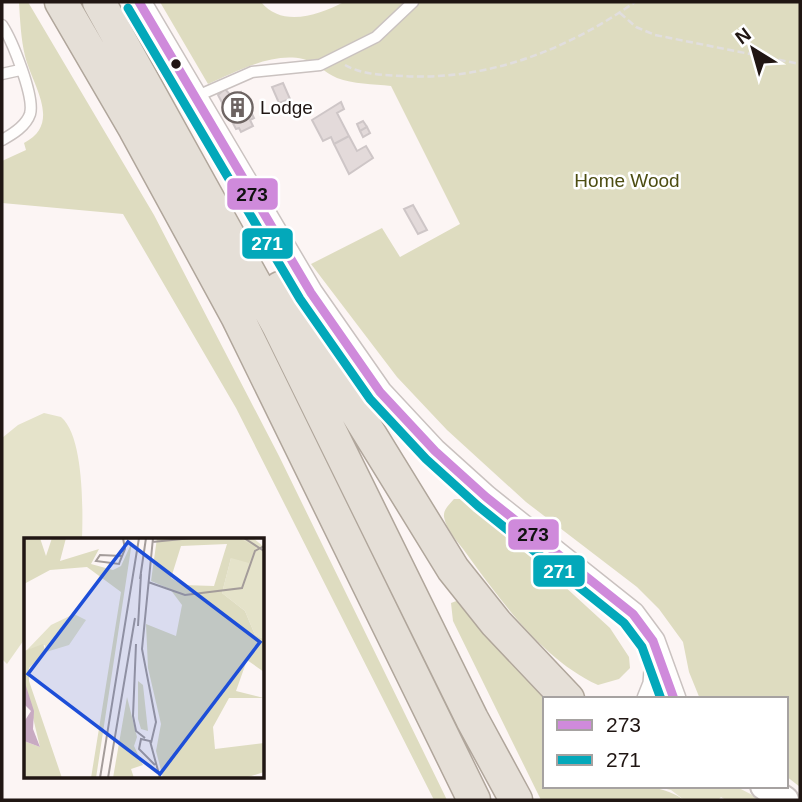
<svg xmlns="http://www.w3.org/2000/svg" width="802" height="802" font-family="Helvetica,sans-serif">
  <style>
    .green { fill: #e5e3ca }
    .forest { fill: #dedcc0 }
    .building { fill: #e3dada; stroke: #cec6c7; stroke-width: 2 }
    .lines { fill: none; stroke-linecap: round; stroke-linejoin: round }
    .service-casing { stroke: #cac2c0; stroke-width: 13 }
    .tertiary-casing { stroke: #cac2c0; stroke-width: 26 }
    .secondary-casing { stroke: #cac2c0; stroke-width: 30 }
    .trunk-casing { stroke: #b0a69b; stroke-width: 35 }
    .path { stroke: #e1dede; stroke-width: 2.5; stroke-dasharray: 7 3.5; stroke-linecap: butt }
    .service { stroke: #fffefd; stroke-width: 10 }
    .tertiary { stroke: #fffefd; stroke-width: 23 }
    .secondary { stroke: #fffefd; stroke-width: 26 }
    .trunk { stroke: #e5dfd7; stroke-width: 32 }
    .bus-1-casing { stroke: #fff; stroke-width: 14 }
    .bus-2-casing { stroke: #fff; stroke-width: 14 }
    .bus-1 { stroke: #cf8adb; stroke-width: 9 }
    .bus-2 { stroke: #03a8ba; stroke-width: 9 }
    .bus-dot { fill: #201613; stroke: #fff; stroke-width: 2.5 }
    .labels { text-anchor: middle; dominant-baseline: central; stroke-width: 5; stroke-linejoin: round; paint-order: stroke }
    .poi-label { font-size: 19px; fill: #201613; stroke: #fff; text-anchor: start }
    .park-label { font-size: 19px; fill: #4d4d12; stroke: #fff }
    .inset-road { fill: none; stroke: #a49c9a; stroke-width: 2 }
    .view { fill: #1d4ed8; fill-opacity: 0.15; stroke: #1d4ed8; stroke-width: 3.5 }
    .inset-edge { fill: none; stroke: #201613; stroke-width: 3.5 }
    .line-badge { stroke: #fff; stroke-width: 2.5 }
    .badge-label { font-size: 19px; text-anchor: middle; font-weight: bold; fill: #fff }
    .pale-badge-label { font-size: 19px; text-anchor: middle; font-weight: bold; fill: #111 }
  </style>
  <rect width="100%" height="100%" fill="#fcf5f4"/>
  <path class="green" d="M44,413l17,4c23,19 22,94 21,122l-56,1v97l-19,27 -5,-5v-221l16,-13z
    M653,786h82l27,14h-36l-5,-3 -3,3h-34l-13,-10z"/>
  <path class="forest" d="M19,2h9l126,213 125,241 168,344h-13l-198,-392 -113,-194 -121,-11v-42l24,-11 -2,-7c38,-20 9,-56 1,-87 -4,-17 -5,-36 -6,-54z
    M160,2h101c21,26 58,13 83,0h456v785l-14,-11v-77h-86l-11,-27 -6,-30 -24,-33 -22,-22 -111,-85 -79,-72 -50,-53 -86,-113 71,-36 18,29 60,-33 -69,-138c-18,-2 -38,-2 -54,-8 -12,-5 -23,-17 -34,-19 -32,-7 -67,13 -95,25z
    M454,499h10l14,8 132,121 19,29 1,11 -11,11 -21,6c-55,-25 -97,-84 -132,-132 -7,-10 -20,-23 -22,-36 -1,-8 6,-13 10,-18z
    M459,600l93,99h-7v87c40,0 107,-10 139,14h-143l-88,-179 -2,-18z"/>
  <path class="building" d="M283,83l7,16 -11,4 -7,-16z
    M225,89l7,8 9,-5 13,26 -4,2 3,6 -12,6 -2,-4 -3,1 -18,-34z
    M341,102l3,7 -7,4 12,23 -15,8 -3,-7 -8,4 -11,-21z
    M363,121l4,6 -7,4 -3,-7z
    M367,127l3,6 -7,4 -3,-6z
    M349,136l8,15 9,-5 7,12 -24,16 -15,-30z
    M413,205l14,25 -9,4 -14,-25z"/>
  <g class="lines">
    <defs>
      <path id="service" d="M2,25c10,15 33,72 28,89 -4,12 -17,20 -28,26
        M2,74l18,-4
        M195,97l57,-25 68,-7 56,-28 37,-35"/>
      <path id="tertiary" d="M139,2l172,291 69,99 55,59 51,46 147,117 20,27 21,58
        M649,699l6,-15 2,-26"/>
      <path id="secondary" d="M764,786l21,14"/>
      <path id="trunk" d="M61,2l74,127 102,187 237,484
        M99,2l179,323 194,394 44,81
        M280,288l173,281 43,54 72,76"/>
    </defs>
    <use href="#service" class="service-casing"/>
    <use href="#tertiary" class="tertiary-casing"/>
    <use href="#secondary" class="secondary-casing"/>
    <use href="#trunk" class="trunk-casing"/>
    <path class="path" d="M620,13l16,14 19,8 145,29
      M345,65c18,10 38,10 58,11 84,5 164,-26 232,-74"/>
    <use href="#service" class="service"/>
    <use href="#tertiary" class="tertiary"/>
    <use href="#secondary" class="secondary"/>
    <use href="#trunk" class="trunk"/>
    <defs>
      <path id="bus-1" d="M139,2l172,291 69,99 55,59 51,46 147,117 20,27 21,58"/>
      <path id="bus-2" d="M128,8l172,291 70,100 56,60 52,47 146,117 18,24 19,52"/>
    </defs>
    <use href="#bus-1" class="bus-1-casing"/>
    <use href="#bus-2" class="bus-2-casing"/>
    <use href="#bus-1" class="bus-1"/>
    <use href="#bus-2" class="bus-2"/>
  </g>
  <defs>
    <symbol id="building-ring" viewBox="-11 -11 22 22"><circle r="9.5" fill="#fff" stroke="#6d6462" stroke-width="1.5"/><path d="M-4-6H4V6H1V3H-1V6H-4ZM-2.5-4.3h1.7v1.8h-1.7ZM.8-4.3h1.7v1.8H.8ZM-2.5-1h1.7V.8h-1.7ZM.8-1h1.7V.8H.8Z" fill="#6d6462"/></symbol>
  </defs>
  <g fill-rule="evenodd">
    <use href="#building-ring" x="220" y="90" width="35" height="35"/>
  </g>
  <circle class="bus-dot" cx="176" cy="64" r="6"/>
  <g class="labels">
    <g class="poi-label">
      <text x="260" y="107">Lodge</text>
    </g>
    <g class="park-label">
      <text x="627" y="180">Home Wood</text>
    </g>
  </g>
  <g transform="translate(24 538)">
    <rect width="240" height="240" fill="#fcf5f4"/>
    <path d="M216,0h13l11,9v92l-9,-4 -10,-24 -23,-18 9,-35 22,-12zM50,76l12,6 -17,25 -23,7 -1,-7 -18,5 24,-25z" fill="#e5e3ca"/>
    <path d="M0,0h16l6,18 6,-18h14l-6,23 39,-12 -8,15 22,6 8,-4 11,-24 -36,236h-5l30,-186 -34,-25 -37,3 -26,14zM133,0h83l16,9 -7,16 -18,-5 -9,35 23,18 10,24 9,4v33l-17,-12 -11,31 28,7h-35l-16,29 2,22 49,-6v29l-19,6h-82l-7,-27 5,-27 -13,-56 -2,-44 30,12 6,-31 -12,-16 -19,-8zM203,6l-13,42 -31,-1 -12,-7 10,-32zM19,106l3,8 -17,16v13l33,97h-38v-37l16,6 -16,-67v-29zM114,143l5,4 5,46 -7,-2 -3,-10zM103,159l10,40 -3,9 9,19 -12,4 3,9h-21z" fill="#dedcc0" fill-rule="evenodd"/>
    <path d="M0,142l10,31 -1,18 7,18 -16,-6v-19l7,-11 -7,-7z" fill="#c8aac2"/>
    <path class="inset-road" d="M220,0l20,13M128,4l40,-4M98,18l-22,-1 -4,6 23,3 1,-3 5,-12 -2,-11M116,41l6,-41M124,44l37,13 57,-7 13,-37 9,-5M114,88l3,-52M112,106l-3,72 3,15 9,7M127,205l5,-21 -14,-73 11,-111M131,227l-16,-16 2,-10 9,2 10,37M76,240l39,-240M84,240l27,-160"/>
    <path class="view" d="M104,4l132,100 -100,132 -132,-100z"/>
    <rect width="240" height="240" class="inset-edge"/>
  </g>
  <g class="line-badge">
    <rect x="226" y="177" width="53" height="34" rx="7" fill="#cf8adb"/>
    <rect x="241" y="227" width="53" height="33" rx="7" fill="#03a8ba"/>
    <rect x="507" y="518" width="53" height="33" rx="7" fill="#cf8adb"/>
    <rect x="532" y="554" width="54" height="34" rx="7" fill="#03a8ba"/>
  </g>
  <g class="badge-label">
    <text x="267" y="250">271</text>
    <text x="559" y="578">271</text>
  </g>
  <g class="pale-badge-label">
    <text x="252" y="201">273</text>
    <text x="533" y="541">273</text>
  </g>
  <rect width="802" height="802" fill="none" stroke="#201613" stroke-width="7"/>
  <rect x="543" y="697" width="245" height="91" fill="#ffffff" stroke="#a6a2a1" stroke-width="2"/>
  <rect x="557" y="720" width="35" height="10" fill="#cf8adb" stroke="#a6a2a1" stroke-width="2"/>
  <text x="606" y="732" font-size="21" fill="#201613">273</text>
  <rect x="557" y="755" width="35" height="10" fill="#03a8ba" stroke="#a6a2a1" stroke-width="2"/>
  <text x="606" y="767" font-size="21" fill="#201613">271</text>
  <g transform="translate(753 49) rotate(323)" stroke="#ffffff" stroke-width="5" paint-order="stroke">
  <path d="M0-5L12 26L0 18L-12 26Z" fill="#201613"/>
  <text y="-10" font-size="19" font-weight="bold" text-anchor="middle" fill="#201613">N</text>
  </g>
</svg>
